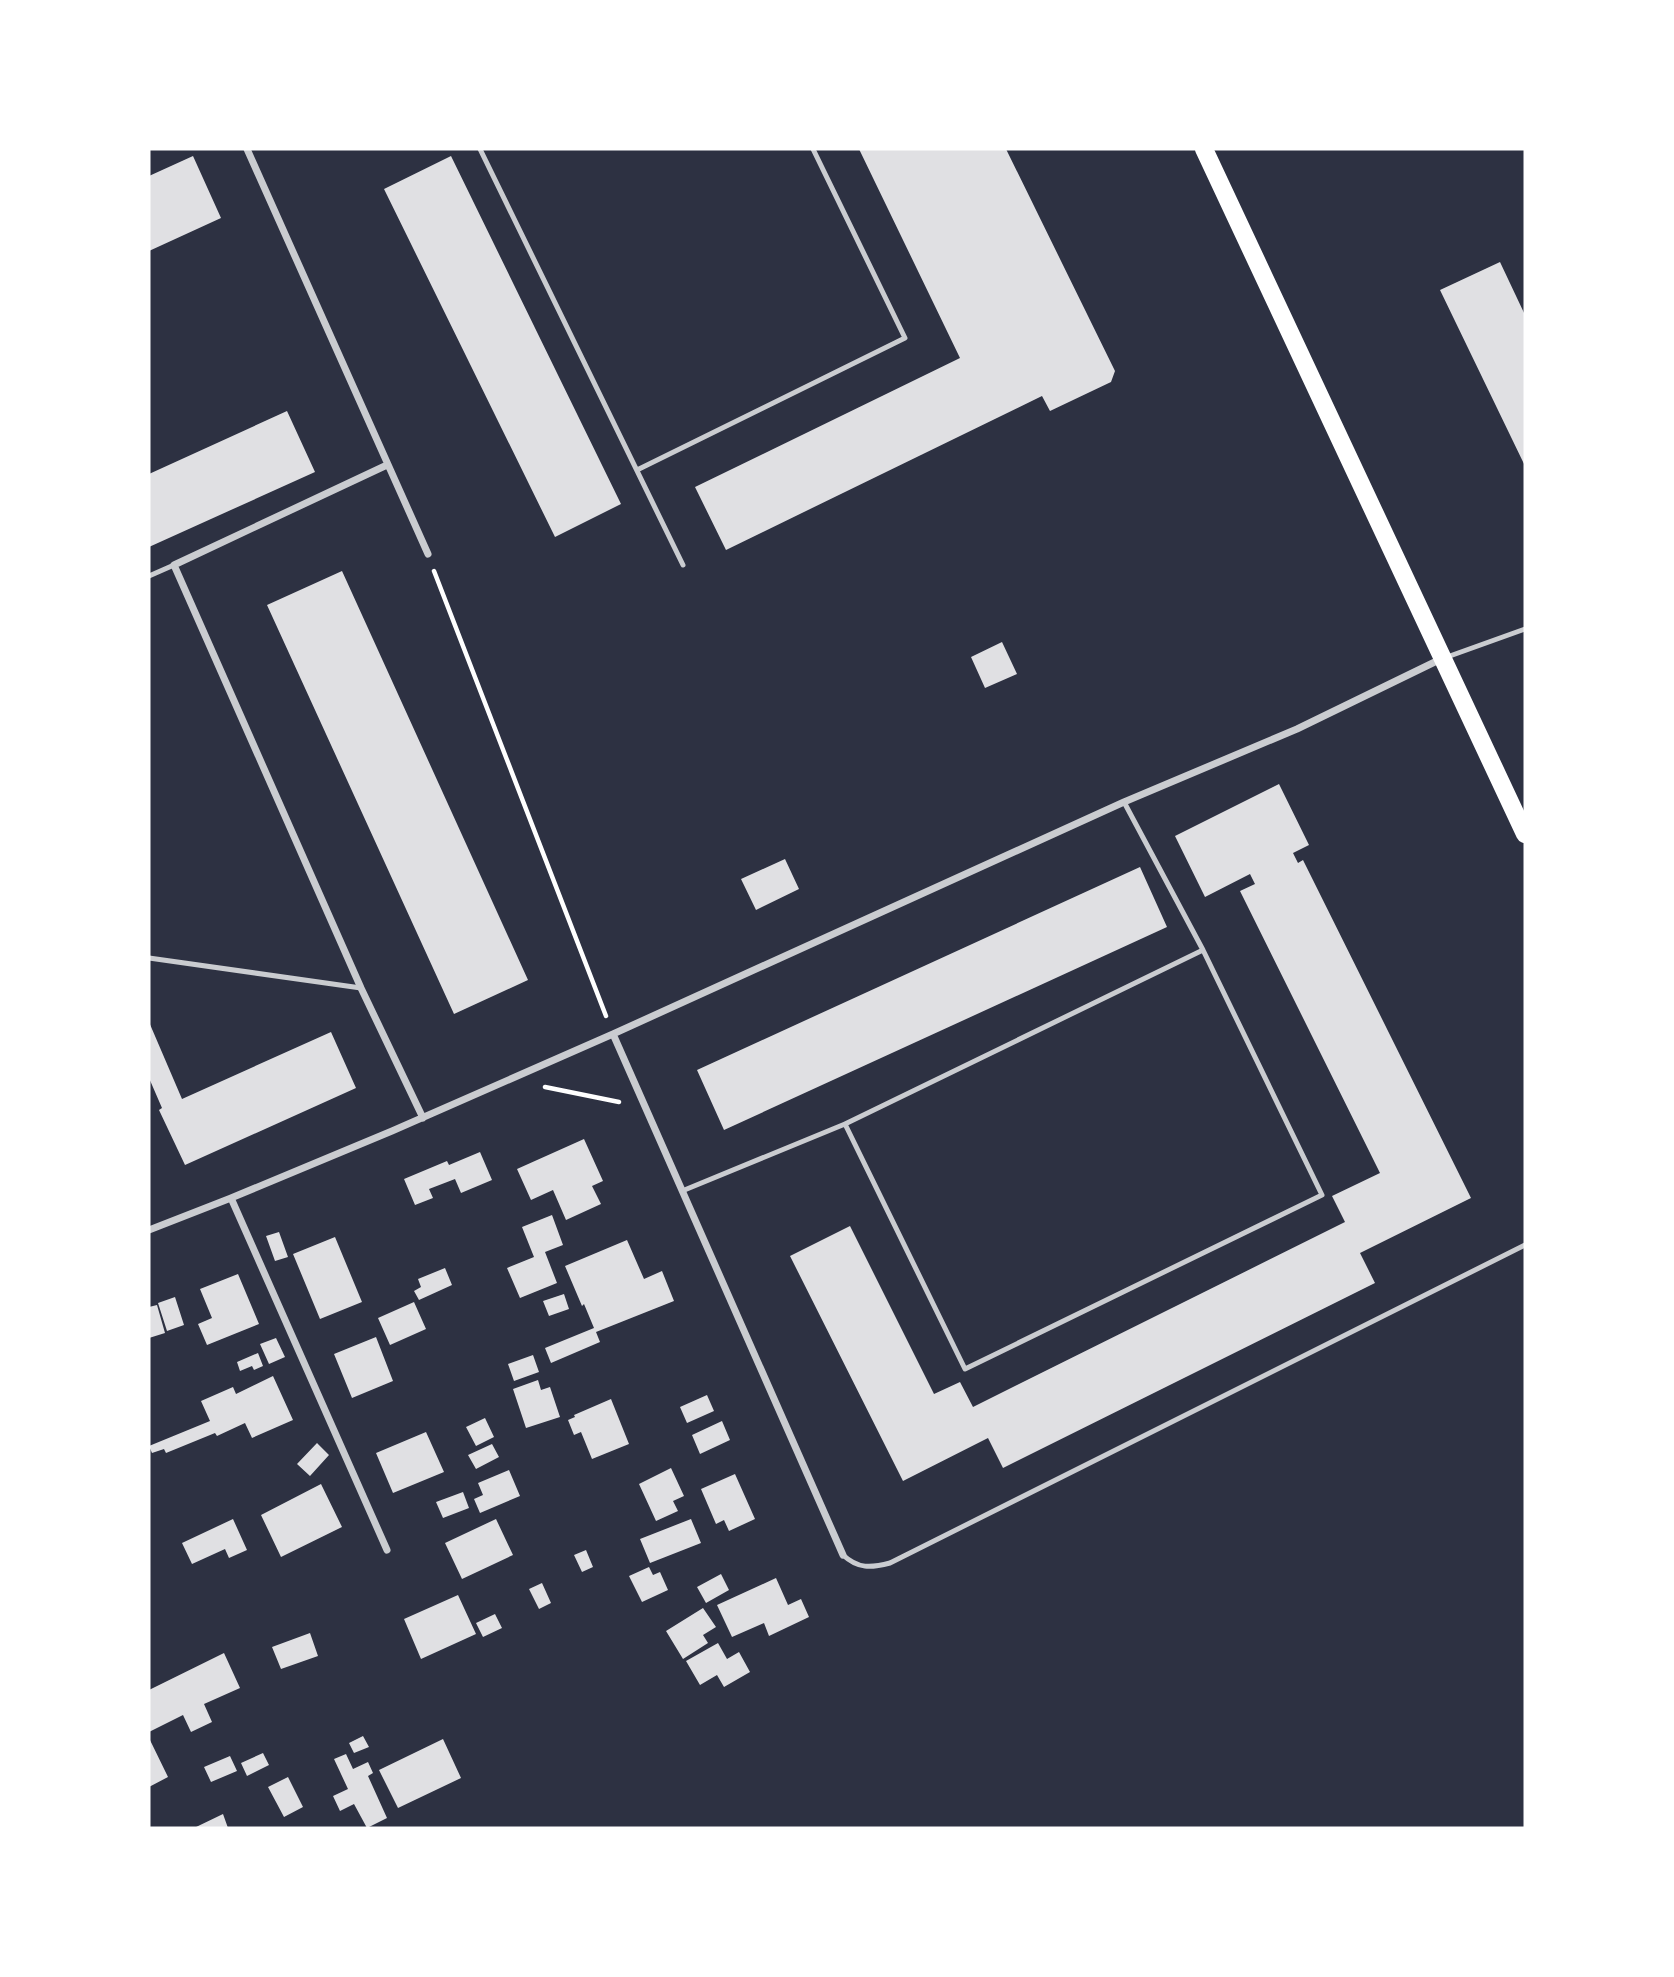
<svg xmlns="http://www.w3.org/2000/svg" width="1674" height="1977" font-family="Overpass,sans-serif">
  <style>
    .building { fill: #e0e0e3 }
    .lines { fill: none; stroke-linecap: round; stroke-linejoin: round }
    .path { stroke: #fff; stroke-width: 4.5 }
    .service { stroke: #caccd0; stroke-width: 5 }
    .minor { stroke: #caccd0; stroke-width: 7 }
    .primary { stroke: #fff; stroke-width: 18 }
  </style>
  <rect width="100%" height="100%" fill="#2d3142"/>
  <path class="building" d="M859,149h147l109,222 -4,11 -61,29 -8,-15 -316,154 -31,-63 265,-129z
    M193,156l28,62 -72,33v-75z
    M451,156l170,348 -66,33 -171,-348z
    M1500,262l25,53v151l-85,-176z
    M287,411l28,61 -166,75v-73z
    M342,571l186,409 -74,34 -187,-409z
    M1002,642l15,32 -32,14 -14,-31z
    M1279,784l30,61 -16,8 5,10 5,-3 168,338 -111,55 15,30 -372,185 -15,-30 -85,43 -113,-225 60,-30 84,168 26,-12 13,25 372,-185 -13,-26 48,-23 -140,-282 15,-7 -5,-10 -45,23 -30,-61z
    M785,859l14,30 -43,21 -15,-31z
    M1140,867l27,60 -443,203 -27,-60z
    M149,1022l33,77 149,-67 25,56 -171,77 -26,-55 3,-2 -13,-30z
    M584,1139l19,42 -11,5 9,18 -35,16 -13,-30 -22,10 -14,-31z
    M480,1152l12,28 -31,13 -6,-14 -26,10 4,9 -18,7 -11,-26 43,-18 2,4z
    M552,1215l11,30 -18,7 12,31 -37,15 -13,-30 27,-11 -12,-30z
    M279,1232l9,25 -13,4 -9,-25z
    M335,1237l27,65 -42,17 -27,-65z
    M627,1240l17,39 18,-8 12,30 -78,31 4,10 -49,21 -6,-15 49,-20 -10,-24 -2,2 -17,-40z
    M445,1268l7,17 -33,15 -5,-9 7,-4 -3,-8z
    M238,1274l21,50 -52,21 -9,-21 14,-6 -12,-29z
    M564,1294l5,15 -20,7 -6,-15z
    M175,1297l9,28 -17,6 -9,-28z
    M414,1302l12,27 -36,16 -12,-27z
    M157,1305l8,28 -16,5v-31z
    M376,1337l17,44 -41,17 -18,-44z
    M276,1338l9,19 -16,7 -9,-20z
    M258,1353l5,13 -9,4 -2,-4 -12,5 -3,-9z
    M533,1355l6,17 -25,9 -6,-17z
    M273,1376l20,44 -41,18 -7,-15 -28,13 -2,-3 -49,20 -2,-4 -12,4 -3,-7 61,-25 -9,-20 32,-14 3,7z
    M538,1380l3,10 9,-3 10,30 -34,11 -13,-39z
    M707,1395l7,16 -27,12 -7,-16z
    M611,1399l18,45 -37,15 -11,-27 -7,3 -6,-15 7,-3 -1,-2z
    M485,1418l9,19 -18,9 -10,-19z
    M722,1421l8,19 -30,14 -8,-19z
    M426,1432l18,40 -51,21 -17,-40z
    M317,1443l12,12 -19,21 -13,-12z
    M492,1444l7,13 -23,12 -8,-14z
    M671,1468l13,28 -11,5 5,10 -22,10 -17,-37z
    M509,1470l11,26 -40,17 -6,-14 9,-4 -5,-12z
    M735,1474l20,45 -26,12 -5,-11 -8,4 -15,-35z
    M321,1484l21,43 -61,30 -20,-42z
    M463,1492l6,16 -26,10 -7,-16z
    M233,1519l14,31 -18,8 -4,-9 -33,15 -10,-21z
    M496,1519l17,36 -51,24 -17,-36z
    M691,1519l10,24 -51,20 -10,-24z
    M586,1550l7,17 -11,5 -8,-17z
    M649,1567l4,8 7,-3 8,18 -26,12 -13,-26z
    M721,1574l8,16 -23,13 -9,-16z
    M776,1578l12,27 13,-6 8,18 -40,19 -5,-13 -32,14 -15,-32z
    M542,1583l9,20 -12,6 -10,-20z
    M458,1595l18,39 -55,25 -17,-40z
    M703,1608l13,19 -13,8 5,8 -25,16 -17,-28z
    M495,1614l7,14 -19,9 -7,-14z
    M310,1633l8,23 -37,13 -9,-22z
    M718,1643l9,16 12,-7 11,20 -26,15 -7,-12 -17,10 -14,-24z
    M224,1653l16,35 -36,16 8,18 -21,10 -8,-17 -34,17v-42z
    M363,1736l6,11 -15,6 -5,-10z
    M149,1738l19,39 -19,10z
    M443,1739l18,39 -63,30 -19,-38z
    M263,1753l6,12 -22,11 -6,-13z
    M346,1754l7,15 15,-7 5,11 -5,3 19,42 -20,10 -13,-24 -14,7 -7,-15 15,-7 -14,-30z
    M230,1756l7,15 -26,11 -7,-15z
    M288,1777l15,30 -19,10 -16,-30z
    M223,1814l5,14h-34z"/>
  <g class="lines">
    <path class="path" d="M434,571l172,445
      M545,1087l74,15"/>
    <path class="service" d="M480,149l203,416
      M637,470l268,-132 -92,-189
      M149,576l25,-11
      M1447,657l78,-28
      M149,958l212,30
      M845,1124l120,245 357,-174 -119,-245 -79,-148
      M682,1191l163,-67 358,-174
      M843,1555c15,14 28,13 47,8l635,-318"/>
    <path class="minor" d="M247,149l181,405
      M387,465l-213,100 187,423 62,130
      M613,1034l230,521
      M231,1198l156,352
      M149,1230l82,-32 161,-67 221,-97 511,-232 173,-73 146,-71"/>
    <path class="primary" d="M1204,149l321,685"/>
  </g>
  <rect width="1674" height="1977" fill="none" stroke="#ffffff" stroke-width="301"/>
</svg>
